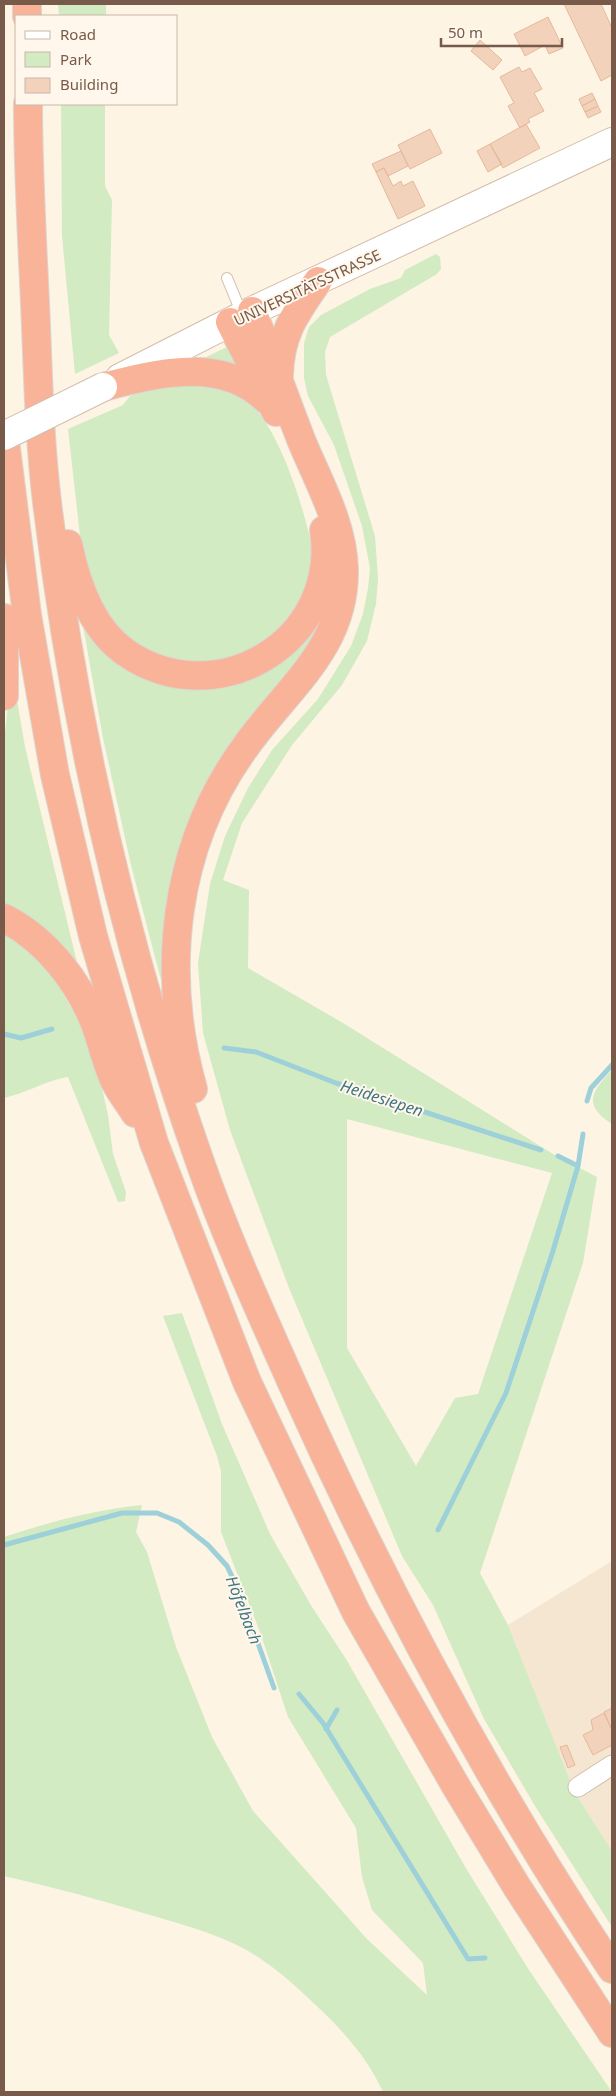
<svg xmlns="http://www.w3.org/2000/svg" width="616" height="2096" font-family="'Noto Sans',sans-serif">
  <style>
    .residential { fill: #f5e6d2 }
    .green { fill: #d2ebc2; fill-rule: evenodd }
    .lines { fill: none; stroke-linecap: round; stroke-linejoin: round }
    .stream { stroke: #9ed0d9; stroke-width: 5 }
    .building { fill: #f3d2bb; stroke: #e6b89b }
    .service-casing { stroke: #d1bead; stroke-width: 12 }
    .minor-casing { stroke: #d1bead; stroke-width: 21 }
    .secondary-casing { stroke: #d4bdaa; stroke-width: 30 }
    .motorway-casing { stroke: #dcd4d0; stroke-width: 30 }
    .service { stroke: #fff; stroke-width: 10 }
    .minor { stroke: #fff; stroke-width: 19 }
    .secondary { stroke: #fff; stroke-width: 28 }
    .motorway { stroke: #f9b399; stroke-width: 28 }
    .secondary-bridge-casing { stroke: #d4bdaa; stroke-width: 30; stroke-linecap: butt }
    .secondary-bridge { stroke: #fff; stroke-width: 28 }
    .labels { text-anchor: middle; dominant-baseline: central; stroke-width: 4; stroke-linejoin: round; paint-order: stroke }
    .street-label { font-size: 15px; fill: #775a49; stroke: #fff7eb }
    .water-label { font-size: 16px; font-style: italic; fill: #3f7783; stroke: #fff7eb }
  </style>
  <rect width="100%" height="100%" fill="#fdf4e4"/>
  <path class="residential" d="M612,1561v290l-37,-58 -67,-168z"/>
  <path class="green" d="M58,4h48v12h-47z
    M61,104h44v82l7,14 -3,135 10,18 -44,21 -13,-138z
    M436,254l4,3 1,12 -4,5 -107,63 -5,15 1,23 49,161 3,43 -2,25 -9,37 -25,44 -50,60 -50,78 -19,57 26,10 -1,78 95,55 210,131 44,23 -14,86 -103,310 28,52 67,168 37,58v76l-77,-121 -51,-87 -51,-114 -31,-49 -113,-268 -59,-158 -27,-97 -5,-70 12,-79 15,-48 23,-48 24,-38 46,-51 33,-53 12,-32 5,-26 2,-20 -8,-42 -28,-81 -26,-49 -4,-18v-35l5,-16 12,-12 49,-26 31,-11 4,-8zM347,1119l205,54 -74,221 -23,4 -39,68 -69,-118z
    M233,344l15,29 -54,-10z
    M197,381c8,0 20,-1 27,2 49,20 76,113 87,159l23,2 -12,91 -91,121 -64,247 -36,-138 -28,-127 -23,-129 9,-32 -9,-41 -12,-107 55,-24 7,-9 22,-8z
    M12,671l13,76 57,236 -78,-72v-170z
    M4,931l46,39 31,56 20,58 7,31 5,39 13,38 -1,9 -7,1 -50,-125c-23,4 -42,16 -64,21z
    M612,1070v54c-30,-19 -20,-33 0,-54z
    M182,1313l40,111 48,110 42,73 34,52 121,211 62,100 83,122h-229c-14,-31 -36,-57 -61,-81 -18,-17 -36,-35 -57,-49 -34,-25 -75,-35 -115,-47 -49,-15 -97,-28 -146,-39v-339c45,-15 90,-27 138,-32l-6,27 11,20 29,95 36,90 41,74 114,128 60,56 -4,-32 -51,-53 -10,-33 -6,-49 -68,-111 -28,-85 -39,-100v-61l-4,-15 -54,-140z"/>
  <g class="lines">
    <path class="stream" d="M4,1034l17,4 31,-9
      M224,1048l32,4 80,31 205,67
      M587,1101l4,-13 21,-23
      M558,1156l20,10
      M438,1530l68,-137 46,-139 26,-88 5,-32
      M4,1545l118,-32h35l22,9 29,23 19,21 13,27 34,95
      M299,1694l24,29 145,236 17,-1
      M326,1729l11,-19"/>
  </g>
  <path class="building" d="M564,4h37l11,24v47l-11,6z
    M548,17l15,31 -14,6 -4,-9 -20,11 -11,-22z
    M480,40l22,20 -9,10 -22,-19z
    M519,67l3,5 8,-4 12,21 -8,4 10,18 -16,8 2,3 -10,6 -12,-22 6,-3 -14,-26z
    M592,93l3,6 -13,7 -3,-7z
    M595,99l3,7 -13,6 -3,-6z
    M598,106l3,6 -13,6 -3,-6z
    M526,124l14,24 -37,20 -13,-24z
    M430,129l12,24 -32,16 -12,-24z
    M490,144l12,20 -14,8 -11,-21z
    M401,151l7,15 -20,10 -4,-8 -8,4 -4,-8z
    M384,168l9,18 8,-5 2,5 10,-5 12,25 -27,13 -22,-47z
    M612,1708v22l-8,-18z
    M604,1713l8,17v15l-19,10 -10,-20 10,-5 -2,-10z
    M567,1745l8,20 -7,3 -8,-21z"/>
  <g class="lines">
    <defs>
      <path id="service" d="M227,278l15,36"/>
      <path id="minor" d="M578,1787l34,-22"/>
      <path id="secondary" d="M120,378l132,-67 360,-169"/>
      <path id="motorway" d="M27,4v12
        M28,104c0,66 4,133 7,199 3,66 4,133 12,199 27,224 78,447 153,660 26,75 60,149 92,221 91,203 197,401 320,586
        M230,322l46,90
        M279,375c1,-41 16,-61 39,-94
        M103,387c54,-14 119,-31 164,13
        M4,433l23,182 28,160 38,161 61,207 93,239 109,230 101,176 60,99 95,146
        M68,544c8,39 23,84 57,108 91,64 216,-11 199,-122
        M4,618v78
        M4,918c43,22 75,64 92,108 6,17 10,35 17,51 5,13 15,24 22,36
        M193,1089c-33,-117 -20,-244 53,-343 41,-58 99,-98 98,-176 -1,-46 -25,-87 -42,-128 -17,-43 -32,-87 -50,-131"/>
    </defs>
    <use href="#service" class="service-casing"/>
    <use href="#minor" class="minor-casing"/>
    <use href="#secondary" class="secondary-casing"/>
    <use href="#motorway" class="motorway-casing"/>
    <use href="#service" class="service"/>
    <use href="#minor" class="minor"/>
    <use href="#secondary" class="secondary"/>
    <use href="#motorway" class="motorway"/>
    <defs>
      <path id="secondary-bridge" d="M4,436l99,-49"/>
    </defs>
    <use href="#secondary-bridge" class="secondary-bridge-casing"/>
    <use href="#secondary-bridge" class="secondary-bridge"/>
  </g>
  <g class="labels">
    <g class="street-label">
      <text transform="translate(307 287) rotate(-25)">UNIVERSITÄTSSTRASSE</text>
    </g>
    <g class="water-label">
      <text transform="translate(382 1098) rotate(18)">Heidesiepen</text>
      <text transform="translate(244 1610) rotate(69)">Höfelbach</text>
    </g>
  </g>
  <rect width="616" height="2096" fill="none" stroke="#775a49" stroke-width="10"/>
  <rect x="15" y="15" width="162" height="90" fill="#fff7eb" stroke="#c9b8aa"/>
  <rect x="25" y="31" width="25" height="8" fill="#ffffff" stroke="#c9b8aa"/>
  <text x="60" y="40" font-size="15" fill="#775a49">Road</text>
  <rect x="25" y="52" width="25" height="15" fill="#d2ebc2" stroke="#c9b8aa"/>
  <text x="60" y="65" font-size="15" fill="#775a49">Park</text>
  <rect x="25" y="78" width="25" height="15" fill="#f3d2bb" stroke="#c9b8aa"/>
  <text x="60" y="90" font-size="15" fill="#775a49">Building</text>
  <path d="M441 38v8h121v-8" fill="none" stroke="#775a49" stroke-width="2.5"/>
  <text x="448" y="38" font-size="15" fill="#775a49" stroke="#fff7eb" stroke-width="4" paint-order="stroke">50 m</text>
</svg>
